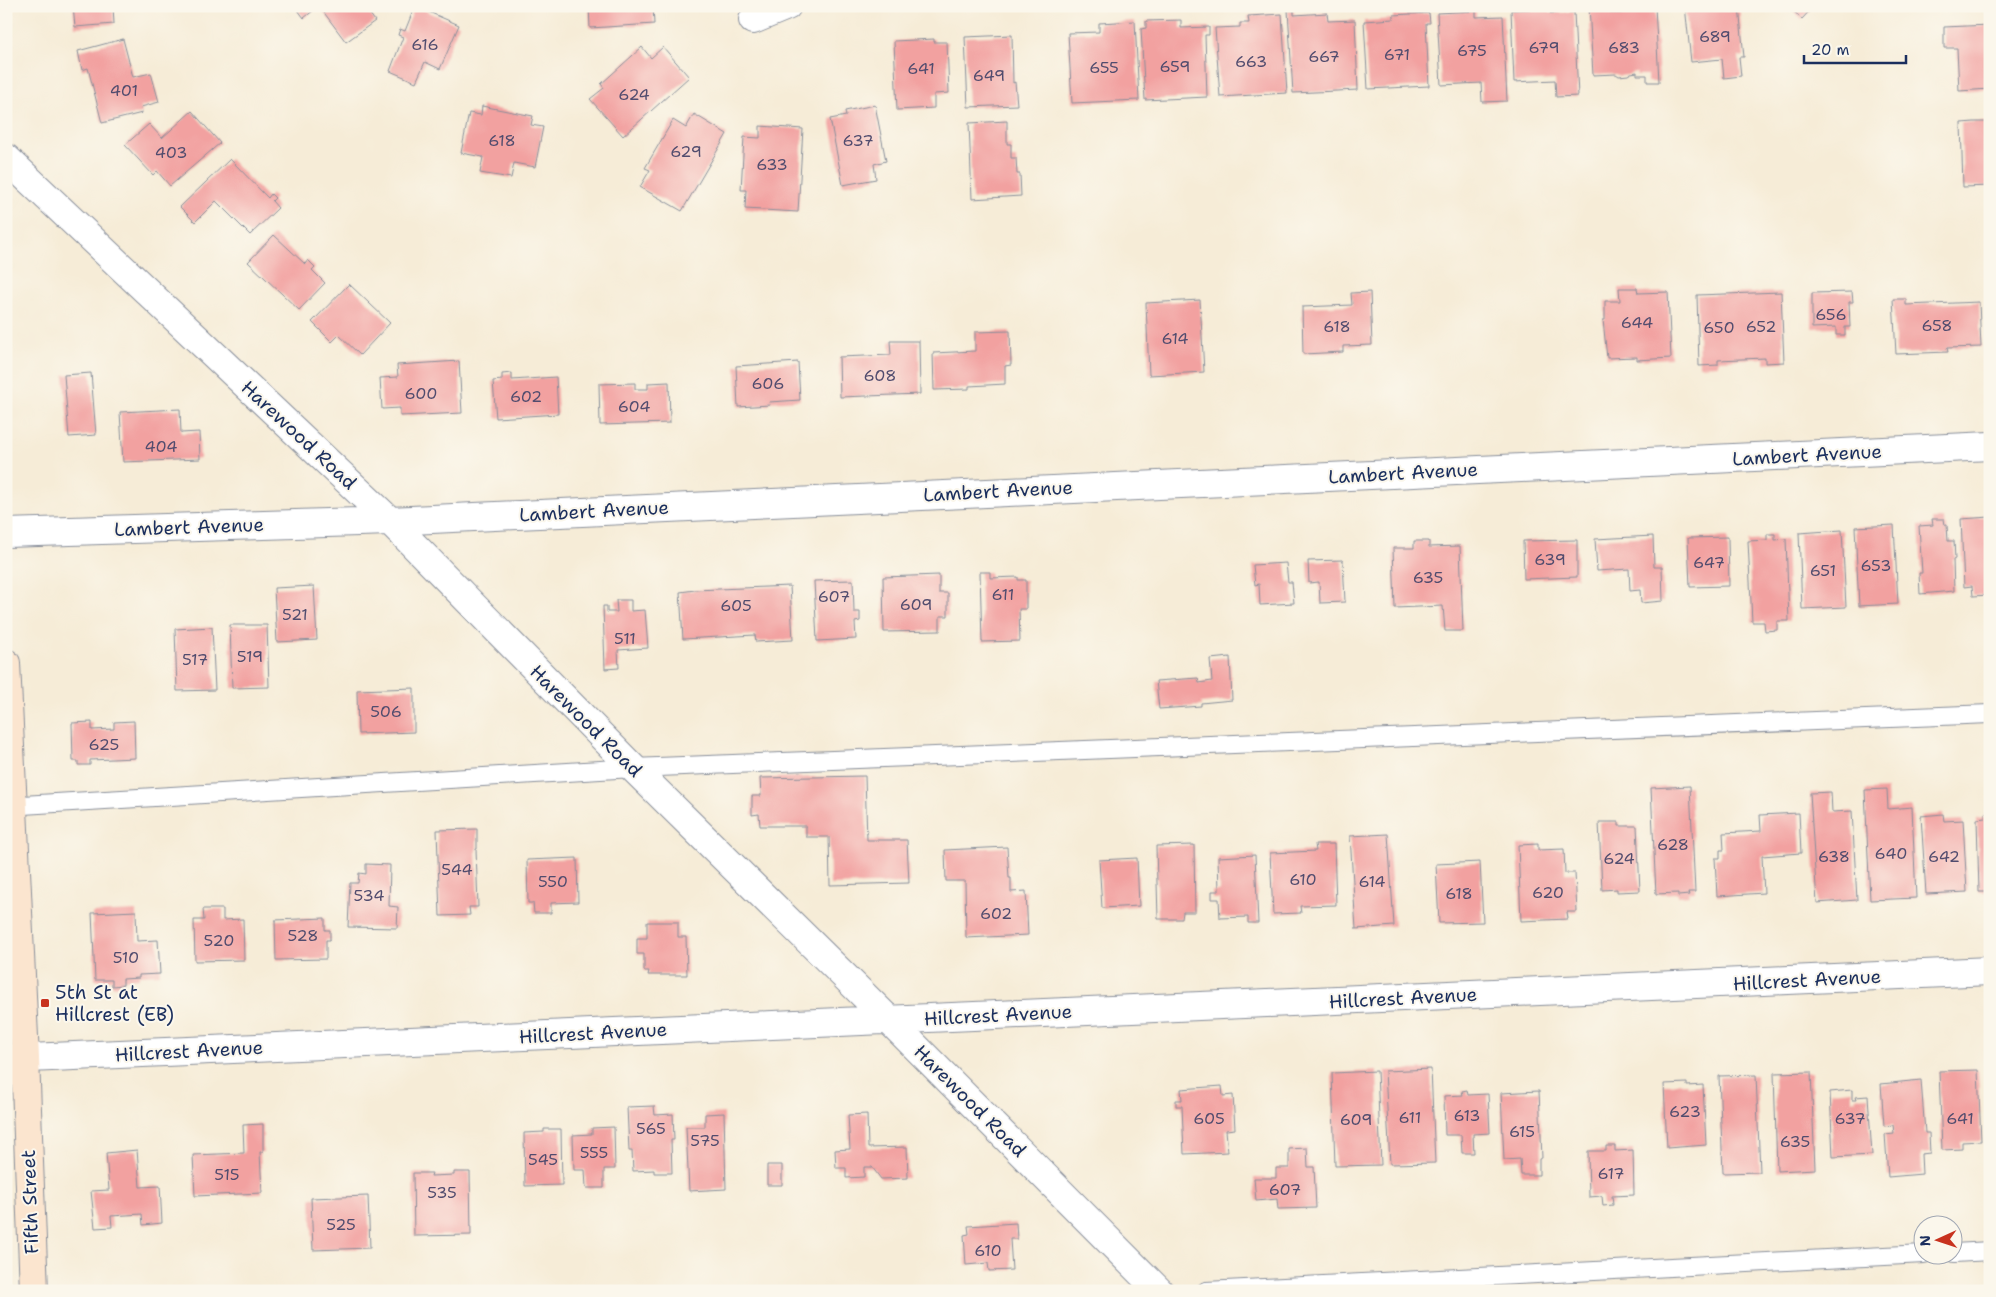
<svg xmlns="http://www.w3.org/2000/svg" width="1996" height="1297" font-family="'Shantell Sans',sans-serif">
  <style>
    .building { fill: #f2a1a0 }
    .lines { fill: none; stroke-linecap: round; stroke-linejoin: round }
    .service-casing { stroke: #888e9a; stroke-width: 20 }
    .minor-casing { stroke: #888e9a; stroke-width: 30 }
    .secondary-casing { stroke: #888e9a; stroke-width: 30 }
    .service { stroke: #fff; stroke-width: 18 }
    .minor { stroke: #fff; stroke-width: 28 }
    .secondary { stroke: #fbe5cf; stroke-width: 28 }
    .poi-dot { fill: #c8321e; stroke: #fbf7ec; stroke-width: 2 }
    .labels { text-anchor: middle; dominant-baseline: central; stroke-width: 4; stroke-linejoin: round; paint-order: stroke }
    .number-label { font-size: 16px; fill: #514c6e }
    .street-label { font-size: 19px; fill: #1b2f5e; stroke: #fbf7ec }
    .poi-label { font-size: 19px; fill: #1b2f5e; stroke: #fbf7ec; text-anchor: start }
  </style>
  <rect width="100%" height="100%" fill="#fbf7ec"/>
  <filter id="ink" filterUnits="userSpaceOnUse"><feTurbulence type="fractalNoise" baseFrequency=".02" numOctaves="2"/><feDisplacementMap in="SourceGraphic" scale="10" xChannelSelector="R" yChannelSelector="G"/><feConvolveMatrix kernelMatrix="1 2 1 2 8 2 1 2 1" color-interpolation-filters="sRGB"/></filter>
  <filter id="wash" filterUnits="userSpaceOnUse"><feTurbulence type="fractalNoise" baseFrequency=".0096" numOctaves="4" result="noise"/><feDisplacementMap in="SourceGraphic" scale="20" xChannelSelector="R" yChannelSelector="G"/><feGaussianBlur stdDeviation="1.12" result="paint"/><feColorMatrix in="noise" values="0 0 0 0 0 0 0 0 0 0 0 0 0 0 0 0 0 1.4 0 .05"/><feComposite in="paint" operator="in"/></filter>
  <g filter="url(#wash)">
    <rect width="100%" height="100%" fill="#f6ecd7"/>
    <g id="blocks">
      <path class="building" d="M73,6h40l1,18 -39,3z
        M295,6h69l11,15 -29,21 -27,-36 -15,12z
        M415,6l44,19 -19,44 -15,-7 -9,20 -26,-11 13,-34 -5,-2 2,-6 5,2z
        M589,6h64l1,18 -64,4z
        M1589,6h22v7h11v-7h33l4,76h-12v-7h-10v-3l-6,1 -3,2 -9,1 -3,-2 -23,1z
        M1685,6h22v4l10,-1 2,-3 20,1 5,50h-5l2,19 -17,2 -2,-19 -31,3z
        M1788,6h26l-12,13z
        M1549,8l1,5 24,-1 4,84 -22,1 -1,-17 -41,2 -3,-72z
        M1288,10h6v5l33,-2 1,8 27,-1 3,70 -65,3z
        M1476,11v6l27,-1 4,85 -25,1 -1,-19 -40,2 -4,-72z
        M1429,13l1,10h-4l3,63 -61,3 -4,-68 29,-2v-4z
        M1282,14l5,79 -67,4 -5,-69 25,-1v-4h9l-1,-7z
        M1181,20v8l28,-1v8h-4l2,62 -62,3 -4,-71 5,-1v-7z
        M1135,21l4,79 -67,3 -4,-70 31,-1v-9z
        M1990,25v64l-31,2 -2,-43h-13v-21z
        M1012,35l1,48 2,-1 2,23 -49,2 -3,-70z
        M123,39l10,38 18,-4 8,29 -18,5 1,6 -40,10 -14,-55 -6,2 -4,-19z
        M934,39v3h13l2,51 -15,1v14l-37,2 -3,-69z
        M642,47l9,11 12,-11 26,30 -66,59 -33,-37 14,-11 -3,-4z
        M875,105l11,56 -12,3 2,15 -33,6 -13,-66 16,-3 -1,-5z
        M482,106l51,10 -2,9 12,2 -8,40 -21,-4 -3,15 -31,-5 3,-16 -22,-4 8,-40 12,2z
        M192,111l28,32 -50,43 -13,-15 -4,4 -28,-30 24,-21 13,14z
        M694,114l33,20 -45,77 -42,-24 10,-17 -5,-2 28,-48 13,8z
        M1007,121v23h4v14h5l1,16h3l1,22 -49,3 -3,-76z
        M1974,122h16v64l-27,1 -2,-64z
        M760,126l43,3 -5,83 -53,-3 1,-19h-5l3,-53 16,1z
        M230,159l38,39 3,-4 4,4 -3,3 6,7 -28,27 -34,-34 -21,21 -15,-15z
        M274,235l31,29 3,-4 7,7 -3,3 13,13 -26,27 -51,-48z
        M349,284l41,39 -30,32 -21,-20 -7,7 -20,-20z
        M1619,288h18l1,5 30,-1 3,66 -34,2v-3l-30,1 -4,-38h2v-19h15z
        M1370,292l2,53 -29,1v6l-40,2 -1,-47 50,-2 -1,-12z
        M1781,292l3,70 -19,1v-5l-47,2v5l-19,1 -2,-71z
        M1852,292l1,10h-4l1,25h-5v8h-9v-8l-24,1v-35z
        M1893,299h13v6l73,-3 2,45 -34,1 1,4 -52,2z
        M1200,300l4,72 -55,3 -3,-72z
        M1010,331l1,34 -6,1v18l-36,2v3l-35,1 -1,-37 42,-2v-19z
        M890,341h29l1,53 -80,3 -1,-40 52,-2z
        M459,361l3,52 -62,3v-8l-18,1 -2,-31 18,-1 -1,-12z
        M798,362l2,38 -31,2 1,3 -32,2 -2,-41z
        M91,373l5,62 -27,2 -5,-62z
        M512,373v7l44,-3 2,37 -62,4 -3,-37 9,-1v-6z
        M669,382l1,41 -70,2 -1,-41 36,-1v6h13v-6z
        M180,409l1,24 18,-1 1,27 -77,3 -3,-50z
        M1990,517v78l-17,1 -1,-10 -8,1 -3,-68z
        M1932,519h12l1,6h2l1,16h6l1,18 -2,1 1,31 -34,3 -1,-21h3l-3,-47 14,-1z
        M1894,525l4,79 -39,2 -4,-79z
        M1842,530l4,77 -44,2 -3,-76z
        M1767,534h8v6l11,-1 3,82h-12v9l-12,1 -1,-9h-12l-4,-81 19,-1z
        M1653,536l1,31h8l1,34 -22,2 -1,-13 -10,1 -1,-22 -32,2 -2,-32z
        M1728,537l1,49 -39,1 -2,-49z
        M1577,540v37l-53,2 -1,-38z
        M1414,541h15v6l31,-1 3,85h-18l-2,-25 -48,2 -2,-60h21z
        M1343,560l2,42 -25,1 -1,-21 -10,1 -1,-22z
        M1286,563l2,19h4l2,21 -34,2 -1,-21 -4,1 -2,-20z
        M980,572h10v6l28,-1v3h8v29h-7l1,32 -38,1z
        M939,575v18h9v23h-8v15l-56,1 -1,-55z
        M853,580l1,32h6v9l-5,1 1,17 -39,2 -3,-60z
        M314,586l3,54 -40,2 -3,-54z
        M790,586l3,54 -37,2 -1,-7 -72,4 -3,-47 15,-2z
        M616,600h15v11l14,-1 3,38 -30,2 1,18 -14,1 -2,-63h4v6h10z
        M230,625h37l2,62 -37,1z
        M212,627l3,63 -38,1 -2,-62z
        M1230,657l2,43 -31,3v3l-42,3 -3,-28 42,-3 1,5 13,-2 -2,-22z
        M414,688v44l-56,2 -1,-44z
        M134,721l1,37 -45,2v5h-12v-4h-5l-1,-38 20,-1v8l22,-1v-7z
        M865,776l2,64h40l2,43 -79,2 -1,-48h-23v-11h-46l-1,-12 -7,1v-19h9l-1,-18z
        M1690,786l5,106h-7l1,3 -11,1v-3l-22,1 -5,-106z
        M1887,789l1,20 24,-2 4,91 -46,2 -5,-110z
        M1831,792l1,20 20,-1 5,89 -40,3 -7,-110z
        M1990,812v80h-11l-2,-73 8,-1v-5z
        M1799,813l2,40 -39,3 2,37 -47,3 -2,-38h5v-8h4l-1,-17 38,-2 -1,-16z
        M1943,814l1,7 19,-1 4,72 -41,2 -5,-78z
        M1599,822h20v4h18l3,65 -23,1v-3l-15,1z
        M477,829v20h-1l2,58h-9l1,8 -30,1 -3,-86z
        M1388,834l6,92 -38,3 -6,-93z
        M1315,844h19l2,61 -36,1 1,7 -28,1 -3,-61 46,-2z
        M1538,844v6l26,-1 1,24h10l2,39h-10l1,7 -47,2 -3,-76z
        M1194,845l1,67h-12l-1,7h-24l-2,-73z
        M1007,847l2,31h2v14l15,-1 2,44 -62,3 -1,-57h-19l-1,-31z
        M1255,855l3,68h-10v-6l-28,1 -1,-19h-7v-8h7l-1,-34z
        M577,858l1,44 -27,1v10h-17l-1,-10h-5l-1,-43z
        M1137,858l2,48 -37,2 -3,-48z
        M1480,862l3,60 -44,1 -3,-59z
        M366,864l24,1 -1,41 9,1 -1,21 -49,-1 2,-44h8l1,-10 7,1z
        M203,909h20v11l20,-1 1,41 -49,1 -1,-41h10z
        M136,911l1,30 21,-1 2,34 -21,1v3l-16,1v6l-11,1v-6h-17l-3,-67z
        M325,918v12h5v10h-4v19l-50,1 -1,-40z
        M647,922h31v15h8l1,38h-39l1,-4h-5v-17h-7v-16h10z
        M1431,1069l4,94 -45,1 -5,-93z
        M1978,1070l3,71 -19,1v7l-20,1 -3,-79z
        M1377,1071l4,94 -46,1 -3,-93z
        M1811,1072l4,97 -38,2 -3,-98z
        M1756,1075l4,97 -37,1 -4,-97z
        M1921,1080l4,53h4l1,20 -9,1 1,20 -34,3 -3,-43 9,-1 -1,-8 -9,1 -3,-42z
        M1687,1083v3l16,-1 3,60 -39,3 -3,-64z
        M1222,1086l1,10 10,-1 2,34 -9,1 2,22 -44,2 -2,-48h-6v-6h6l-1,-11z
        M1467,1090l1,5 20,-1 2,39 -17,1 1,19h-12l-1,-18h-16l-1,-39 19,-1 -1,-4z
        M1852,1090v10h4l-1,-3 13,-1 4,59 -39,2 -3,-65z
        M1539,1091l3,67 -3,1v16h-18l-1,-16 -16,1 -3,-67z
        M654,1106l1,9 18,-1 1,26h-3l1,33h-18v-3l-21,1 -1,-20h-3l-2,-44z
        M724,1113l2,76 -37,2 -3,-64h19v-13z
        M867,1114l1,34 39,-1 1,31 -27,1 -9,-12h-8v10l-18,1v-10h-10l-1,-18 15,-1 -2,-34z
        M263,1124v28h-3l2,41 -67,3 -2,-41 51,-2 -1,-28z
        M614,1127l1,42h-11v19h-18l-1,-18h-11l-1,-35 19,-1v-6z
        M544,1129h17l1,56 -37,1 -1,-53 20,-1z
        M1606,1146h9v5l18,-1 1,45 -22,1 1,9 -10,1 -1,-10 -13,1 -1,-46h18z
        M1307,1148l1,19h6l2,41 -38,1 -1,-10 -21,2 -2,-23h22v-10h13v-19z
        M137,1150l3,37 20,-1 2,37 -19,2 -1,-11 -31,2 1,11 -17,1 -4,-37 18,-1 -3,-37z
        M767,1165h15v20h-15z
        M454,1172h16l1,63 -57,1 -1,-63h19l-1,3 23,-1z
        M368,1196l2,52 -57,2 -2,-52z
        M1016,1223l1,16h-7l2,31 -23,1 -1,-8 -22,2 -2,-30 5,-1 -1,-8z"/>
    </g>
  </g>
  <g filter="url(#ink)">
    <use href="#blocks" fill-opacity="0" stroke="#888e9a" stroke-width="1"/>
    <g class="lines">
      <defs>
        <path id="service" d="M6,806l627,-38 1357,-54
          M1954,1253l36,-2
          M1206,1291l718,-37"/>
        <path id="minor" d="M753,20l34,-14
          M6,158l384,363 243,247 256,252 270,271
          M6,533l384,-12 1600,-75
          M6,1059l1984,-88"/>
        <path id="secondary" d="M6,663l19,395 9,233"/>
      </defs>
      <use href="#service" class="service-casing"/>
      <use href="#minor" class="minor-casing"/>
      <use href="#secondary" class="secondary-casing"/>
      <use href="#service" class="service"/>
      <use href="#minor" class="minor"/>
      <use href="#secondary" class="secondary"/>
    </g>
  </g>
  <rect class="poi-dot" x="40" y="998" width="10" height="10" rx="2.5"/>
  <g class="labels">
    <g class="number-label">
      <text x="1715" y="36">689</text>
      <text x="425" y="44">616</text>
      <text x="1544" y="47">679</text>
      <text x="1624" y="47">683</text>
      <text x="1472" y="50">675</text>
      <text x="1397" y="54">671</text>
      <text x="1324" y="56">667</text>
      <text x="1251" y="61">663</text>
      <text x="1175" y="66">659</text>
      <text x="1104" y="67">655</text>
      <text x="921" y="68">641</text>
      <text x="989" y="75">649</text>
      <text x="124" y="90">401</text>
      <text x="634" y="94">624</text>
      <text x="502" y="140">618</text>
      <text x="858" y="140">637</text>
      <text x="686" y="151">629</text>
      <text x="171" y="152">403</text>
      <text x="772" y="164">633</text>
      <text x="1831" y="314">656</text>
      <text x="1637" y="322">644</text>
      <text x="1937" y="325">658</text>
      <text x="1337" y="326">618</text>
      <text x="1761" y="326">652</text>
      <text x="1719" y="327">650</text>
      <text x="1175" y="338">614</text>
      <text x="880" y="375">608</text>
      <text x="768" y="383">606</text>
      <text x="421" y="393">600</text>
      <text x="526" y="396">602</text>
      <text x="634" y="406">604</text>
      <text x="161" y="446">404</text>
      <text x="1550" y="559">639</text>
      <text x="1709" y="562">647</text>
      <text x="1876" y="565">653</text>
      <text x="1823" y="570">651</text>
      <text x="1428" y="577">635</text>
      <text x="1003" y="594">611</text>
      <text x="834" y="596">607</text>
      <text x="916" y="604">609</text>
      <text x="736" y="605">605</text>
      <text x="295" y="614">521</text>
      <text x="625" y="638">511</text>
      <text x="250" y="656">519</text>
      <text x="195" y="659">517</text>
      <text x="386" y="711">506</text>
      <text x="104" y="744">625</text>
      <text x="1673" y="844">628</text>
      <text x="1891" y="853">640</text>
      <text x="1834" y="856">638</text>
      <text x="1944" y="856">642</text>
      <text x="1619" y="858">624</text>
      <text x="457" y="869">544</text>
      <text x="1303" y="879">610</text>
      <text x="553" y="881">550</text>
      <text x="1372" y="881">614</text>
      <text x="1548" y="892">620</text>
      <text x="1459" y="893">618</text>
      <text x="369" y="895">534</text>
      <text x="996" y="913">602</text>
      <text x="303" y="935">528</text>
      <text x="219" y="940">520</text>
      <text x="126" y="957">510</text>
      <text x="1685" y="1111">623</text>
      <text x="1467" y="1115">613</text>
      <text x="1410" y="1117">611</text>
      <text x="1209" y="1118">605</text>
      <text x="1850" y="1118">637</text>
      <text x="1960" y="1118">641</text>
      <text x="1356" y="1119">609</text>
      <text x="651" y="1128">565</text>
      <text x="1522" y="1131">615</text>
      <text x="705" y="1140">575</text>
      <text x="1795" y="1141">635</text>
      <text x="594" y="1152">555</text>
      <text x="543" y="1159">545</text>
      <text x="1611" y="1173">617</text>
      <text x="227" y="1174">515</text>
      <text x="1285" y="1189">607</text>
      <text x="442" y="1192">535</text>
      <text x="341" y="1224">525</text>
      <text x="988" y="1250">610</text>
    </g>
    <g class="street-label">
      <text transform="translate(299 435) rotate(43)">Harewood Road</text>
      <text transform="translate(1807 455) rotate(-3)">Lambert Avenue</text>
      <text transform="translate(1403 473) rotate(-3)">Lambert Avenue</text>
      <text transform="translate(998 491) rotate(-3)">Lambert Avenue</text>
      <text transform="translate(594 511) rotate(-3)">Lambert Avenue</text>
      <text transform="translate(189 527) rotate(-2)">Lambert Avenue</text>
      <text transform="translate(586 721) rotate(45)">Harewood Road</text>
      <text transform="translate(1807 980) rotate(-3)">Hillcrest Avenue</text>
      <text transform="translate(1403 998) rotate(-3)">Hillcrest Avenue</text>
      <text transform="translate(998 1015) rotate(-3)">Hillcrest Avenue</text>
      <text transform="translate(593 1033) rotate(-3)">Hillcrest Avenue</text>
      <text transform="translate(189 1051) rotate(-3)">Hillcrest Avenue</text>
      <text transform="translate(970 1101) rotate(45)">Harewood Road</text>
      <text transform="translate(30 1202) rotate(-92)">Fifth Street</text>
    </g>
    <g class="poi-label">
      <text x="55" y="992">5th St at<tspan x="55" dy="22">Hillcrest (EB)</tspan></text>
    </g>
  </g>
  <rect width="1996" height="1297" fill="none" stroke="#fbf7ec" stroke-width="25"/>
  <g transform="translate(1938 1240) rotate(267)"><circle r="24" fill="#fbf7ec" stroke="#a1a7b3"/>
  <path d="M0-4L9 19L0 12L-9 19Z" fill="#c8321e"/>
  <text y="-8" font-size="14" font-weight="bold" text-anchor="middle" fill="#1b2f5e">N</text>
  </g>
  <path d="M1804 55v8h102v-8" fill="none" stroke="#1b2f5e" stroke-width="2.5"/>
  <text x="1811" y="55" font-size="15" fill="#1b2f5e" stroke="#fbf7ec" stroke-width="4" paint-order="stroke">20 m</text>
</svg>
